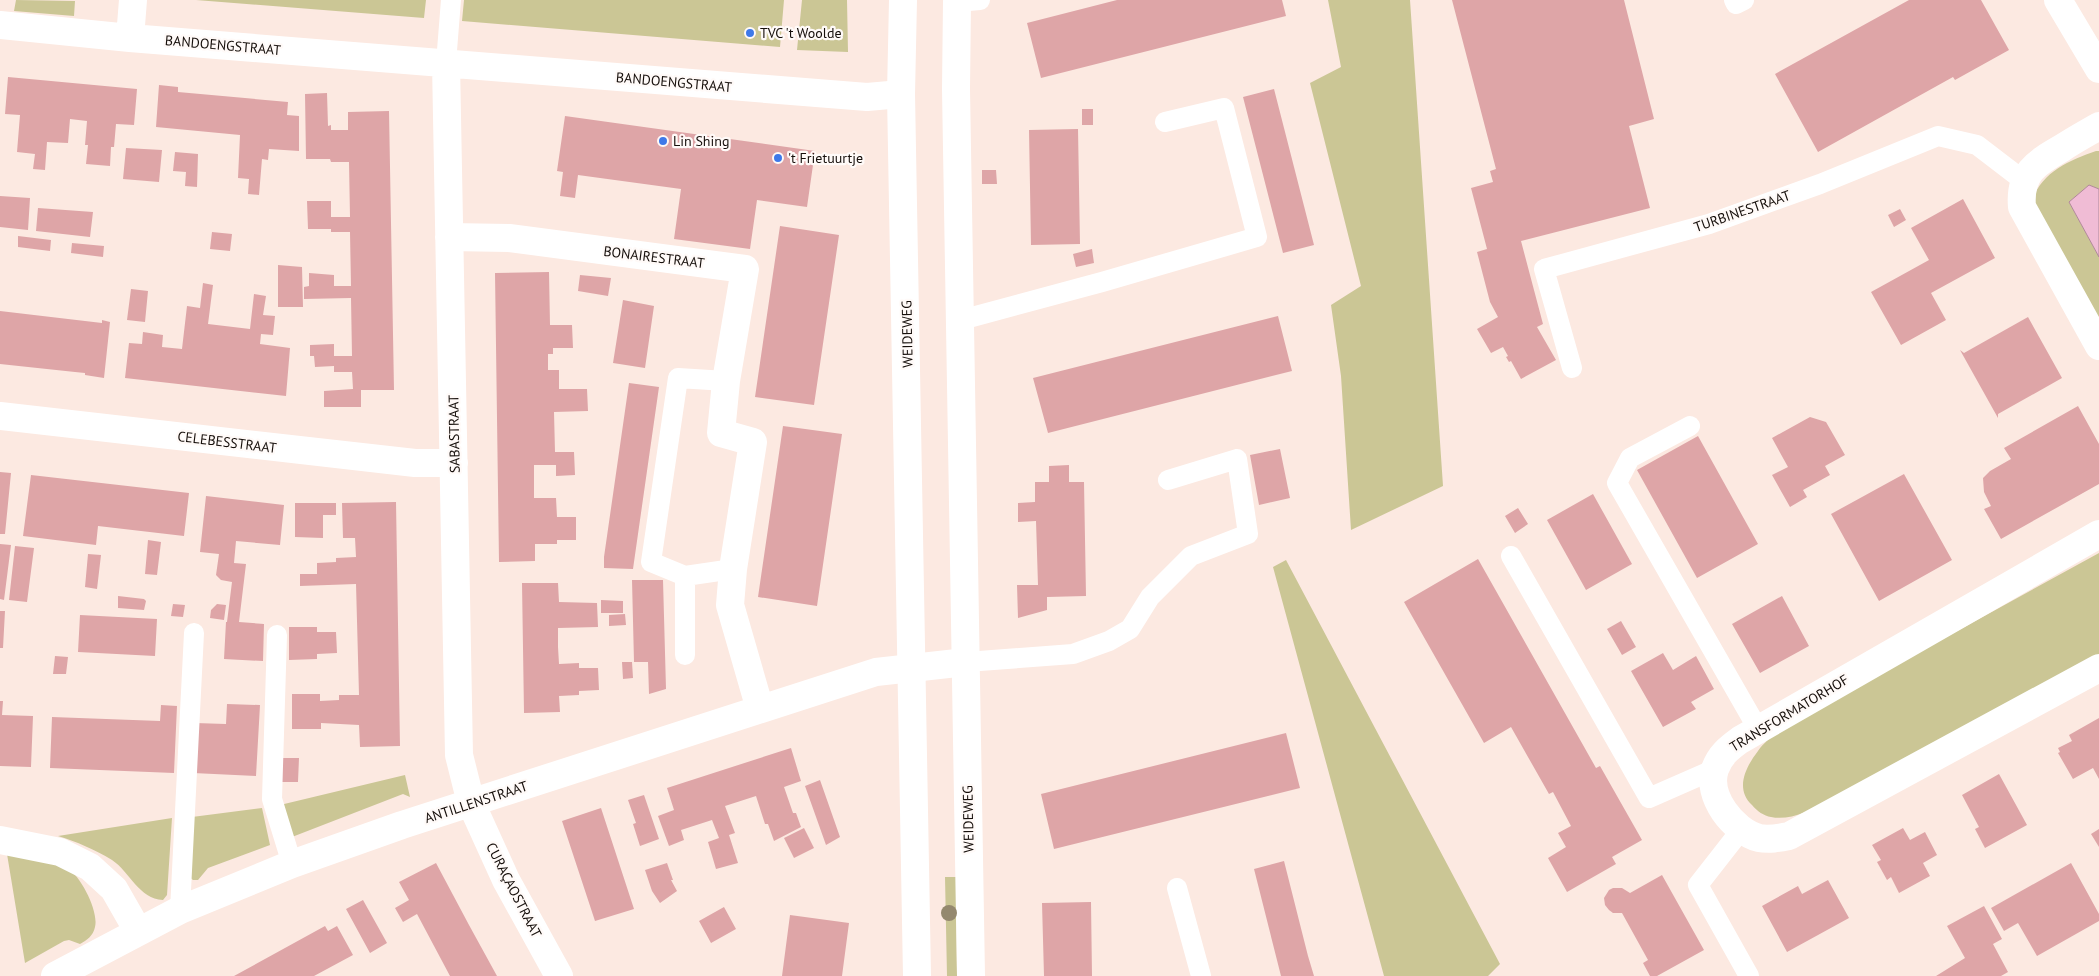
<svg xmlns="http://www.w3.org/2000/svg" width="2099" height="976" font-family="'PT Sans',sans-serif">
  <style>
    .green { fill: #cbc695 }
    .water { fill: #f0bcd5; stroke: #af8898 }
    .building { fill: #dea5a7 }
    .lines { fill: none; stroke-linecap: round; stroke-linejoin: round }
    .service { stroke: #fff; stroke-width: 20 }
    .minor { stroke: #fff; stroke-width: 28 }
    .primary { stroke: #fff; stroke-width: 28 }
    .tree { fill: #94886e }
    .poi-dot { fill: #3e79e9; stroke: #fffaf8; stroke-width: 2 }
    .labels { text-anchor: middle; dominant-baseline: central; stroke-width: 4.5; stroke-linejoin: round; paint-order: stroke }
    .poi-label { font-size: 14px; fill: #160f0b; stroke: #fffaf8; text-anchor: start }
    .street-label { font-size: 14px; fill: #160f0b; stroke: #fffaf8 }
  </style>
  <rect width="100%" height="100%" fill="#fce9e1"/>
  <path class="green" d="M16,0l59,1 -1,15 -60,-5z
    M196,0h230l-2,18z
    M464,0h320l-4,47 -318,-26z
    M802,0h45l1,52 -51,-2z
    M1328,0h82l33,486 -92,44 -10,-154 -10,-71 30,-19 -51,-203 31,-16z
    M2096,151h3v38l-10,-4 -20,17 30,55v72l-66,-130c9,-27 37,-39 63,-48z
    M2099,553v102l-272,149c-17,6 -37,17 -56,13 -7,-1 -14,-6 -19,-12 -17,-16 -7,-37 6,-54 9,-13 26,-23 39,-32z
    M1286,560l214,404 -12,12h-104l-111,-409z
    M405,775l5,22 -7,-3 -111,43 -12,-32z
    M262,808l8,37 -62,23 -10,12h-5l-5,-4 4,-59z
    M172,818l-5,77 -4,5c-24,-1 -33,-28 -51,-40 -18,-11 -35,-18 -54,-24z
    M7,854c19,4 43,5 61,15 13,7 31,43 27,58 -2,9 -8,13 -15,17l-11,-4 -5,1 -39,22z
    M945,877h11l1,99h-10z"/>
  <path class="water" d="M2089,185l10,4v68l-30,-55z"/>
  <path class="building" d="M1117,0h165l4,16 -245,62 -14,-55z
    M1452,0h172l30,119 -25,7 21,82 -129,33 22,83 -6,3 19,33 -35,19 -10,-18 -2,1 -3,-5 2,-1 -5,-9 -12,6 -14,-24 21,-12 -8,-15 -13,-50 10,-3 -16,-61 22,-6 -3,-11 6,-2z
    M1909,0h72l28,50 -54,30 -2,-3 -135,75 -43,-78z
    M8,77l129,12 -3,36 -18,-1 -2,23h-3l-1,19 -24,-2 2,-19h-3l2,-24 -17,-2 -2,24 -21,-1 -2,28 -12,-1 2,-15 -18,-2 3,-37 -15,-1z
    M159,85l19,2v5l110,10 -1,13 12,1v35l-30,-2 -1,11 -6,-1 -3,36 -11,-1 1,-15 -11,-1 2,-43 -84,-8z
    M1274,89l40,156 -31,8 -40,-156z
    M327,93l1,33 3,-1v5h17v-18l41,-1 5,279h-33v17h-37v-16l29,-2 -1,-17h-18v-6l-19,1 -1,-11h-4v-11l24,-1v12h18l-1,-58 -47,1v-12l5,-1v-13l25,2v11h17l-1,-54h-19v-3h-23l-1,-28h24v16h19l-1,-55h-18l-1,-3h-24l-1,-65z
    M1082,109h11v16h-11z
    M565,116l250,35 -8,56 -50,-7 -7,49 -76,-10 7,-50 -103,-14 -3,23 -15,-2 3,-24 -6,-1z
    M1078,129l2,115 -49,1 -2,-115z
    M126,148l36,2 -3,32 -36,-3z
    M175,152l23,2 -1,33 -12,-1 1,-14 -13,-1z
    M982,170h14l1,14h-15z
    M0,196l30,2 -2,32 -28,-3z
    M1963,199l32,59 -64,35 15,27 -45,25 -30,-53 58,-32 -18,-32z
    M38,208l55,4 -3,25 -54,-6z
    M1900,209l6,11 -12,7 -6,-12z
    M780,226l59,9 -25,170 -59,-8z
    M212,232l20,2 -2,17 -20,-2z
    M18,236l33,4 -1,11 -32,-4z
    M72,243l32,3 -1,11 -32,-4z
    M1092,249l2,14 -18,4 -3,-13z
    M278,265l24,2 1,40h-25z
    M549,272l1,53h22l1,23h-20v6h-5v16h11v19h28l1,22 -34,1 1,40h19l1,23 -19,1v-11h-22v33h22l1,19h19v23h-19v4h-22v17l-36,1 -4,-289z
    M580,275l31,3 -3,18 -30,-5z
    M203,283l10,2 -5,39 42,5 4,-35 12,2 -3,19 12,1 -2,19 -12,-1 -1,10 30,4 -4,48 -161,-18 4,-35 13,1 1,-12 20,3 -1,12 20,2 5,-43 13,2z
    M131,289l17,2 -3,31 -18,-2z
    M623,300l31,6 -9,62 -32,-5z
    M0,311l102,12v-3l8,2 -6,56 -19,-3v-2l-10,-1 -75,-8z
    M1278,316l14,55 -244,62 -15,-55z
    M2028,317l34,61 -64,36v4l-38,-68 4,3z
    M629,383l30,4 -26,182 -29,-1v-11z
    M2078,406l21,38v40l-98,55 -17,-30 7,-3 -7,-14 -1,-14 7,-7 21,-12 -7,-11z
    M1810,417l16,5 19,33 -20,11 5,9 -27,15 4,7 -17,10 -18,-32 16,-8 -16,-29z
    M783,426l59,8 -25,172 -59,-9z
    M1698,436l60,108 -61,34 -60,-108z
    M1280,449l10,49 -31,7 -9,-50z
    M1069,465v17h15l2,114 -39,1v13l-29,8 -1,-33h21l-2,-64 -18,1v-19l17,-1v-20h14v-16z
    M0,472l11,1 -6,61h-5z
    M1904,474l48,86 -73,41 -48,-87z
    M31,475l158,18 -5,43 -86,-10 -2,19 -73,-9z
    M1593,494l39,70 -46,26 -39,-70z
    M206,496l78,9 -4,40 -44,-4 -2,22 12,1 -7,58 25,2 -1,37 -39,-2 2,-37h1l5,-40 -11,-2 -5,-5 3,-21 -19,-2z
    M396,502l4,244 -40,1 -1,-22 -38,-2v6h-29v-35h28v7l19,-1v-5h20l-3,-111 -56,2v-12h17v-11l19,-1v-4l20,-1 -1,-19h-12l-1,-35z
    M295,503h41v12h-13v23l-28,-1z
    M1518,508l10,16 -13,9 -10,-17z
    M148,540l13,2 -4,33 -12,-1z
    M0,544l11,1 -7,55 -4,-1z
    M15,546l19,2 -7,54 -18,-2z
    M88,554l13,1 -4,34 -12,-2z
    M1478,559l118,209 4,-2 42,74 -30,17 4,7 -49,28 -19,-34 18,-11 -8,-14 13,-7 -18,-34 -4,2 -38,-67 -27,16 -80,-141z
    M632,580h31l3,109 -17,5 -1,-32h-14z
    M522,583h36l1,19 38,1 1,24 -40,1v19l1,17 20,-1v5h19l1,22 -20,1v4l-20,1 1,16 -36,1z
    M118,596l26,3 2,2 -2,9 -26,-2z
    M1782,596l27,50 -49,27 -28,-49z
    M601,600l22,1v12h-22z
    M173,604l12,1 -2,12 -12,-1z
    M217,604l9,1 -2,15 -14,-2 1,-8z
    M0,611h5l-2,37h-3z
    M625,614l1,11 -17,1v-11z
    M80,615l77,4 -2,37 -77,-4z
    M1621,621l15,26 -14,8 -15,-26z
    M289,627h28v5h19l1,21 -20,1v5l-28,1z
    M1663,653l10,17 23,-14 18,33 -23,13 5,7 -33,18 -32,-56z
    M55,656l13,1 -2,17h-13z
    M622,662h10l1,16 -10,1z
    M0,701h3l-1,14 31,1 -2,51 -31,-1z
    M227,704l33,1 -4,71 -63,-3 2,-50 31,1z
    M161,705l16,1 -3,67 -124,-5 2,-51 108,4z
    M2099,718v61l-6,-11 -20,11 -15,-26 2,-1 -2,-4 14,-7 -3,-6z
    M1286,733l14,55 -246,61 -13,-55z
    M791,748l10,33 -17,6 9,26h3l5,14 -27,14 -6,-17h-3l-9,-28 -31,10 10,27 -6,2 9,28 -22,6 -8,-27 11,-4 -7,-18 -31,10 3,10 -15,6 -11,-30 16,-6 -7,-22z
    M282,758h17l-1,24h-18z
    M1999,774l28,51 -42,23 -10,-19 4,-2 -17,-32z
    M820,780l20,57 -14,8 -21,-59z
    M644,795l15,44 -19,7 -7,-22 3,-1 -8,-23z
    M601,808l33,101 -39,12 -33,-100z
    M804,828l10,20 -20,10 -10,-20z
    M1903,828l7,12 15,-8 12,23 -14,8 7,13 -31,17 -8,-16 -4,3 -10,-18 4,-2 -9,-15z
    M2099,829v18l-8,-13z
    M1284,861l24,95 6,20h-33l-27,-107z
    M436,863l33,62 28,51h-47l-33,-62 -14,8 -8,-14 14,-8 -10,-18z
    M667,863l6,17h-2l6,11 -17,12 -8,-12 -7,-21z
    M2071,863l28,51v7l-62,35 -19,-33 -14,8 -13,-23z
    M1662,875l42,75 -47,26h-7l-7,-13 5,-3 -26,-47h-9l-4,-3 -4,-5 -1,-7 5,-8 4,-2h9l8,5z
    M1828,880l21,38 -62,34 -25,-46 36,-20 4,8z
    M363,900l24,43 -17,10 -24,-44z
    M1091,902l1,74h-48l-2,-73z
    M1984,906l18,33 -9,5 15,28 -7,4h-65l29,-18 -18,-32z
    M724,907l12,22 -25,14 -12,-22z
    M790,915l59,8 -7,53h-60z
    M325,926l3,5 9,-5 16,29 -39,21h-80z"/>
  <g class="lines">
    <path class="service" d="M1734,0l2,4 8,-4
      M957,2l23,-2
      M446,63l5,-63
      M961,320l141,-38 155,-45 -33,-129 -59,14
      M1572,368l-28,-99 165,-45 111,-40 118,-48 39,9 47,36
      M726,381l-48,-3 -27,184 34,14 48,-7
      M1690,426l-60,32 -13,25 141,246
      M1511,556l138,242 66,-29
      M685,576v79
      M277,635l-5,164 20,65
      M966,662l107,-8 36,-13 21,-12 20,-32 41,-41 57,-22 -11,-75 -69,21
      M1741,830l-43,55 51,91
      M1177,888l24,88
      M180,910l14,-277"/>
    <path class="minor" d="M2058,0l41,69
      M957,2l-1,87 15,887
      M0,25l130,13 737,59 34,-3
      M130,38l3,-38
      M446,63l13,692 12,48 35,77 53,96
      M2099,126c-12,7 -25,14 -37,22 -26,15 -43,25 -40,59l77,139
      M449,237l60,1 236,31 -19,112 -5,52 32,9 -20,127 -3,36 30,104
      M0,416l415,47h39
      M2099,534l-359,206c-11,8 -20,15 -25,29 -9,27 18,62 44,69 10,2 20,0 30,-2l310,-168
      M0,840l60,12 30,15 24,22 24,42
      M55,976l125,-66 112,-46 110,-39 474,-153 90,-10"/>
    <path class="primary" d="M903,0l-2,94 16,882"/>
  </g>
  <circle class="tree" cx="949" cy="913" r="8"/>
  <g class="poi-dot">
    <circle cx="750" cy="33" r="5"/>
    <circle cx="663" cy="141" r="5"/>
    <circle cx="778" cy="158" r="5"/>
  </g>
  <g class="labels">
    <g class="poi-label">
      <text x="760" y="33">TVC 't Woolde</text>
      <text x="673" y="141">Lin Shing</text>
      <text x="788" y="158">'t Frietuurtje</text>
    </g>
    <g class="street-label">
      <text transform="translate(223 45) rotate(5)">BANDOENGSTRAAT</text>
      <text transform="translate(674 82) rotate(5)">BANDOENGSTRAAT</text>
      <text transform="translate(1742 211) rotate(-19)">TURBINESTRAAT</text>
      <text transform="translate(654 257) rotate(7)">BONAIRESTRAAT</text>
      <text transform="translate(907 334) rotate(-91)">WEIDEWEG</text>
      <text transform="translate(454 434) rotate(-91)">SABASTRAAT</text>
      <text transform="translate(227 442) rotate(7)">CELEBESSTRAAT</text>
      <text transform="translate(1789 713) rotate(-31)">TRANSFORMATORHOF</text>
      <text transform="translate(476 802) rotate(-18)">ANTILLENSTRAAT</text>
      <text transform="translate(968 819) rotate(-91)">WEIDEWEG</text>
      <text transform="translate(514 890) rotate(63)">CURAÇAOSTRAAT</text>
    </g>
  </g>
</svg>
